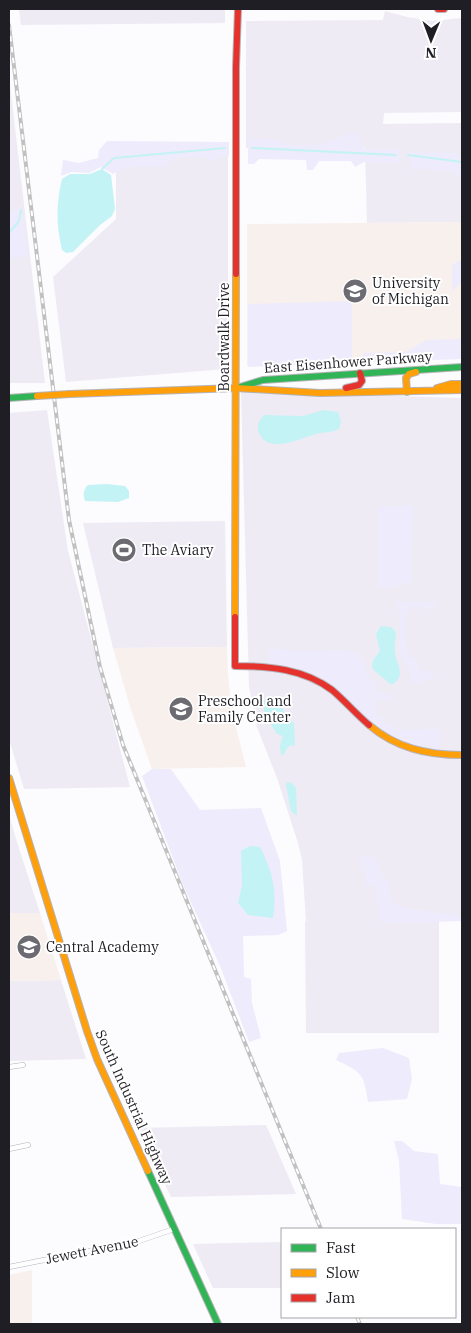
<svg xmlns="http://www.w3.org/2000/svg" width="471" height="1333" font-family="'IBM Plex Serif',serif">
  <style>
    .commercial { fill: #eeebf4 }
    .education { fill: #f8f0ed }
    .green { fill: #eeebfc }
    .water { fill: #c3f3f5 }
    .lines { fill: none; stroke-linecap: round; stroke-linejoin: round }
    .stream { stroke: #c3f3f5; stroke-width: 2 }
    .street-casing { stroke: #b4b3b8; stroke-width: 5.5 }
    .fast-casing { stroke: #b4b3b8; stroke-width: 8 }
    .slow-casing { stroke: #b4b3b8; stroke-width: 8 }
    .jam-casing { stroke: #b4b3b8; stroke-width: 8 }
    .street { stroke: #fffeff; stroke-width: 4.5 }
    .fast { stroke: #30b455; stroke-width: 6 }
    .slow { stroke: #ff9f0a; stroke-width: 6 }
    .jam { stroke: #e5322d; stroke-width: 6 }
    .rail-casing { stroke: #c1c1c2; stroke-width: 4 }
    .rail { stroke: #fff; stroke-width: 2; stroke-dasharray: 5.5; stroke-linecap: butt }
    .slow-bridge-casing { stroke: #b4b3b8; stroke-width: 8; stroke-linecap: butt }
    .slow-bridge { stroke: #ff9f0a; stroke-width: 6 }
    .labels { text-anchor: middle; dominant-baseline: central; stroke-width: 4; stroke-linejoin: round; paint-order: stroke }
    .poi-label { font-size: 14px; fill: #1f1e25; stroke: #fff; text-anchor: start }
    .street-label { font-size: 14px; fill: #1f1e25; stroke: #fff }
  </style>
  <rect width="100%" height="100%" fill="#fcfbfe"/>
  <path class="commercial" d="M19,9h206v14l-204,2z
    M385,11l22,6 25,4 30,-3v94l-78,1 -1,11 79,-1v99l-95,1 -2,-75h-119v-127l137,-1z
    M9,76l36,307h-36z
    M228,150v150l-3,69 -159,13 -13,-105 63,-58v-60z
    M241,391l221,7v522l-23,1v112h-133l-1,-112h1l-4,-61 -4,-17 -21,-65 -20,-51 -8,-41z
    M47,410l21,141 62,236 -106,2 -15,-50v-326z
    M225,521l2,126 -114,1 -30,-125z
    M9,815l7,24 24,74h-31z
    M61,980l25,79 -77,2v-80z
    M266,1125l30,69 -125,3 -33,-69z
    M282,1242v46h-69l-20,-44z"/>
  <path class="education" d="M462,222v137l-92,1 -123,6v-142z
    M227,647l1,27 3,34 15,59 -94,2 -21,-59 -18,-62z
    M9,913h31l21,67 -52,1z
    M32,1270v54h-23v-49z"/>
  <path class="green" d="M355,132l10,18 34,-1v13h-35l-9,5 -4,-6h-32l-6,9h-6l-1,-10 -47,-1 -5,5h-6v-25h28l14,6h27z
    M107,141l122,1v13l-17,6 -13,-4 -23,1 -10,8 -41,1 -12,7 -12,-7 -12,6 -18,-1 -10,4 2,-16 16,3 19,-5 1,-8z
    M409,152l46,1 7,3v21l-13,-7 -38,-1z
    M21,206l7,50 -19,3v-45z
    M457,261h5v20l-9,10 -1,-1v-24z
    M352,301v61l-104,5v-63z
    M462,339v20l-98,3 -1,-9 43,-1 20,-12z
    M378,506h35l-1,75 -21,7h-13z
    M399,602h36v5h-6v2h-7l-3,-3c-17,1 -14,19 -14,31l2,2c-5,13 5,18 13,26l-3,4 4,3 3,-3 12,8 -16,6 -8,1 -4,-18 -9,-13 1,-42 -4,-3z
    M269,648l26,3 49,-1 11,2 8,9 6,17 6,5 2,9 17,4 -1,3 -17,1v15l20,15 44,-1 1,16 -2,5c-14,-2 -28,-3 -41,-10 -22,-11 -38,-31 -56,-47 -21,-18 -48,-28 -75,-30z
    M152,769h19l29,41 61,-2 19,53 7,70 -9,4 -35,1 1,41 7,2 1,24 9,35 -12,4 -29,-76 -37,-81 -41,-109z
    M360,857h16c1,6 4,10 4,16l3,1 1,7h4v9h2l2,13 20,6 50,7v5l-79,2 -4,-6v-15h-3v-16h-10l-1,-16h-4z
    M383,1048l26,10 3,21 -5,20 -39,3c-4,-28 -6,-30 -32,-42l3,-7z
    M394,1141h8l12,10 24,3 2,30 22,3v37h-26l-34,-5 -3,-58z"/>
  <path class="water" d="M102,169l9,6 4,34 -3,7 -12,9 -27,27 -7,1 -4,-3c-6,-25 -6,-46 0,-71l8,-5h20z
    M324,410l14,2 3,9 -2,8c-11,5 -13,2 -23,5 -15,4 -48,21 -57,-1 -3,-7 0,-13 5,-18l39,1z
    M107,484l18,2 4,5v7l-11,4 -33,-1c-2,-6 -2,-11 3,-16z
    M381,626l10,1 5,5c0,6 -2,13 -1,20 1,12 12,23 -2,32h-3c-15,-15 -26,-13 -10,-33l-4,-17z
    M272,696l8,5 6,17 8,5 1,23 -3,-1 -4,2 -5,8h-2l-1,-10 3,-9 -6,-2 -13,-20v-13l3,-4z
    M287,782l5,1 4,5 1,28 -6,-5 -5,-26z
    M250,846l10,1c13,26 17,42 13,71l-25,-3 -10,-12 4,-18 -1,-34z"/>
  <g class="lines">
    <path class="stream" d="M252,148l144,7
      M408,155l54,7
      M102,169l12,-11 111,-10
      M9,233l10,-12 2,-11"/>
    <defs>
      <path id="street" d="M9,1067l14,-2
        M9,1149l19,-4
        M9,1267l130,-26 35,-12"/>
      <path id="fast" d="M240,387l23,-7 199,-13
        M9,398l28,-2
        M148,1171l70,153"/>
      <path id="slow" d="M437,388l14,-4h11
        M407,392l-1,-14 3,-4 7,-2
        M70,394l166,-6 84,5 142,-3
        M235,617l1,-343
        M369,725c27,23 58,30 93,30
        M9,778l78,253 10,28 51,112"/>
      <path id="jam" d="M438,9h6
        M236,274v-207l2,-58
        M346,388l13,-3 3,-4 -2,-8
        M235,617v49c34,0 69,3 97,24 13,11 24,24 37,35"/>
    </defs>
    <use href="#street" class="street-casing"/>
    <use href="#fast" class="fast-casing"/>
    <use href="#slow" class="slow-casing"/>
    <use href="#jam" class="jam-casing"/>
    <use href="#street" class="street"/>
    <use href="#fast" class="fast"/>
    <use href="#slow" class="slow"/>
    <use href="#jam" class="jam"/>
    <defs>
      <path id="rail" d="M9,25l60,495 31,147 23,78 198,484
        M357,1317l3,7"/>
    </defs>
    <use href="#rail" class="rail-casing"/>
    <use href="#rail" class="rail"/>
    <defs>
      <path id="slow-bridge" d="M37,396l33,-2"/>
    </defs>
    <use href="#slow-bridge" class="slow-bridge-casing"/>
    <use href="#slow-bridge" class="slow-bridge"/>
  </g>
  <defs>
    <symbol id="university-disc" viewBox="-11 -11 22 22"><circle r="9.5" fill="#6c6b71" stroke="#fff"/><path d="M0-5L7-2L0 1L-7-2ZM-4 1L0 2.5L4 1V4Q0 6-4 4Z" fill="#fff"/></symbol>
    <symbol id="stadium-disc" viewBox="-11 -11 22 22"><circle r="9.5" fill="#6c6b71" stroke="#fff"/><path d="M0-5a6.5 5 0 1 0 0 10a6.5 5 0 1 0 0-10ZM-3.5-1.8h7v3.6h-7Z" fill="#fff"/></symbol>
    <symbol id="school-disc" viewBox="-11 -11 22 22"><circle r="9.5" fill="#6c6b71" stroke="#fff"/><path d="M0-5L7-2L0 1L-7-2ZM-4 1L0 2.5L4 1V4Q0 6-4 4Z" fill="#fff"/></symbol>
  </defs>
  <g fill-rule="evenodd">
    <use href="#university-disc" x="341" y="277" width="28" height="28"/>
    <use href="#stadium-disc" x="110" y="536" width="28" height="28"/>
    <use href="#school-disc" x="167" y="695" width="28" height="28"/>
    <use href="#school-disc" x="15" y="933" width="28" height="28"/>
  </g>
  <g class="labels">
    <g class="poi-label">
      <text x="372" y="283">University<tspan x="372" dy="16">of Michigan</tspan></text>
      <text x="142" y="550">The Aviary</text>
      <text x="198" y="701">Preschool and<tspan x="198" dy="16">Family Center</tspan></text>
      <text x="46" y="947">Central Academy</text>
    </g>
    <g class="street-label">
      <text transform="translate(224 337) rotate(-90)">Boardwalk Drive</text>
      <text transform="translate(348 362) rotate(-4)">East Eisenhower Parkway</text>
      <text transform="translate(134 1107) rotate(66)">South Industrial Highway</text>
      <text transform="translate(92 1250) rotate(-11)">Jewett Avenue</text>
    </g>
  </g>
  <rect width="471" height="1333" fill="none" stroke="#1f1e25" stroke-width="20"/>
  <rect x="281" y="1228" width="175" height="90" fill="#ffffff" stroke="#a5a5a8"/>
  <rect x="291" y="1244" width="25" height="8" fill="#30b455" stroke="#a5a5a8"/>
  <text x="326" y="1253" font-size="15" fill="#1f1e25">Fast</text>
  <rect x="291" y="1269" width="25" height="8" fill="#ff9f0a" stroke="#a5a5a8"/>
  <text x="326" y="1278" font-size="15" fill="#1f1e25">Slow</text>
  <rect x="291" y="1294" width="25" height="8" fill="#e5322d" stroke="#a5a5a8"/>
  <text x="326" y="1303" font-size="15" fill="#1f1e25">Jam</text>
  <g transform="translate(431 40) rotate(181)" stroke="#ffffff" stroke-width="4" paint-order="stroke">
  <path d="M0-4L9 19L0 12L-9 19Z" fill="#1f1e25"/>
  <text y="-8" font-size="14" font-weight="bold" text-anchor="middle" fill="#1f1e25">N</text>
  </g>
</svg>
